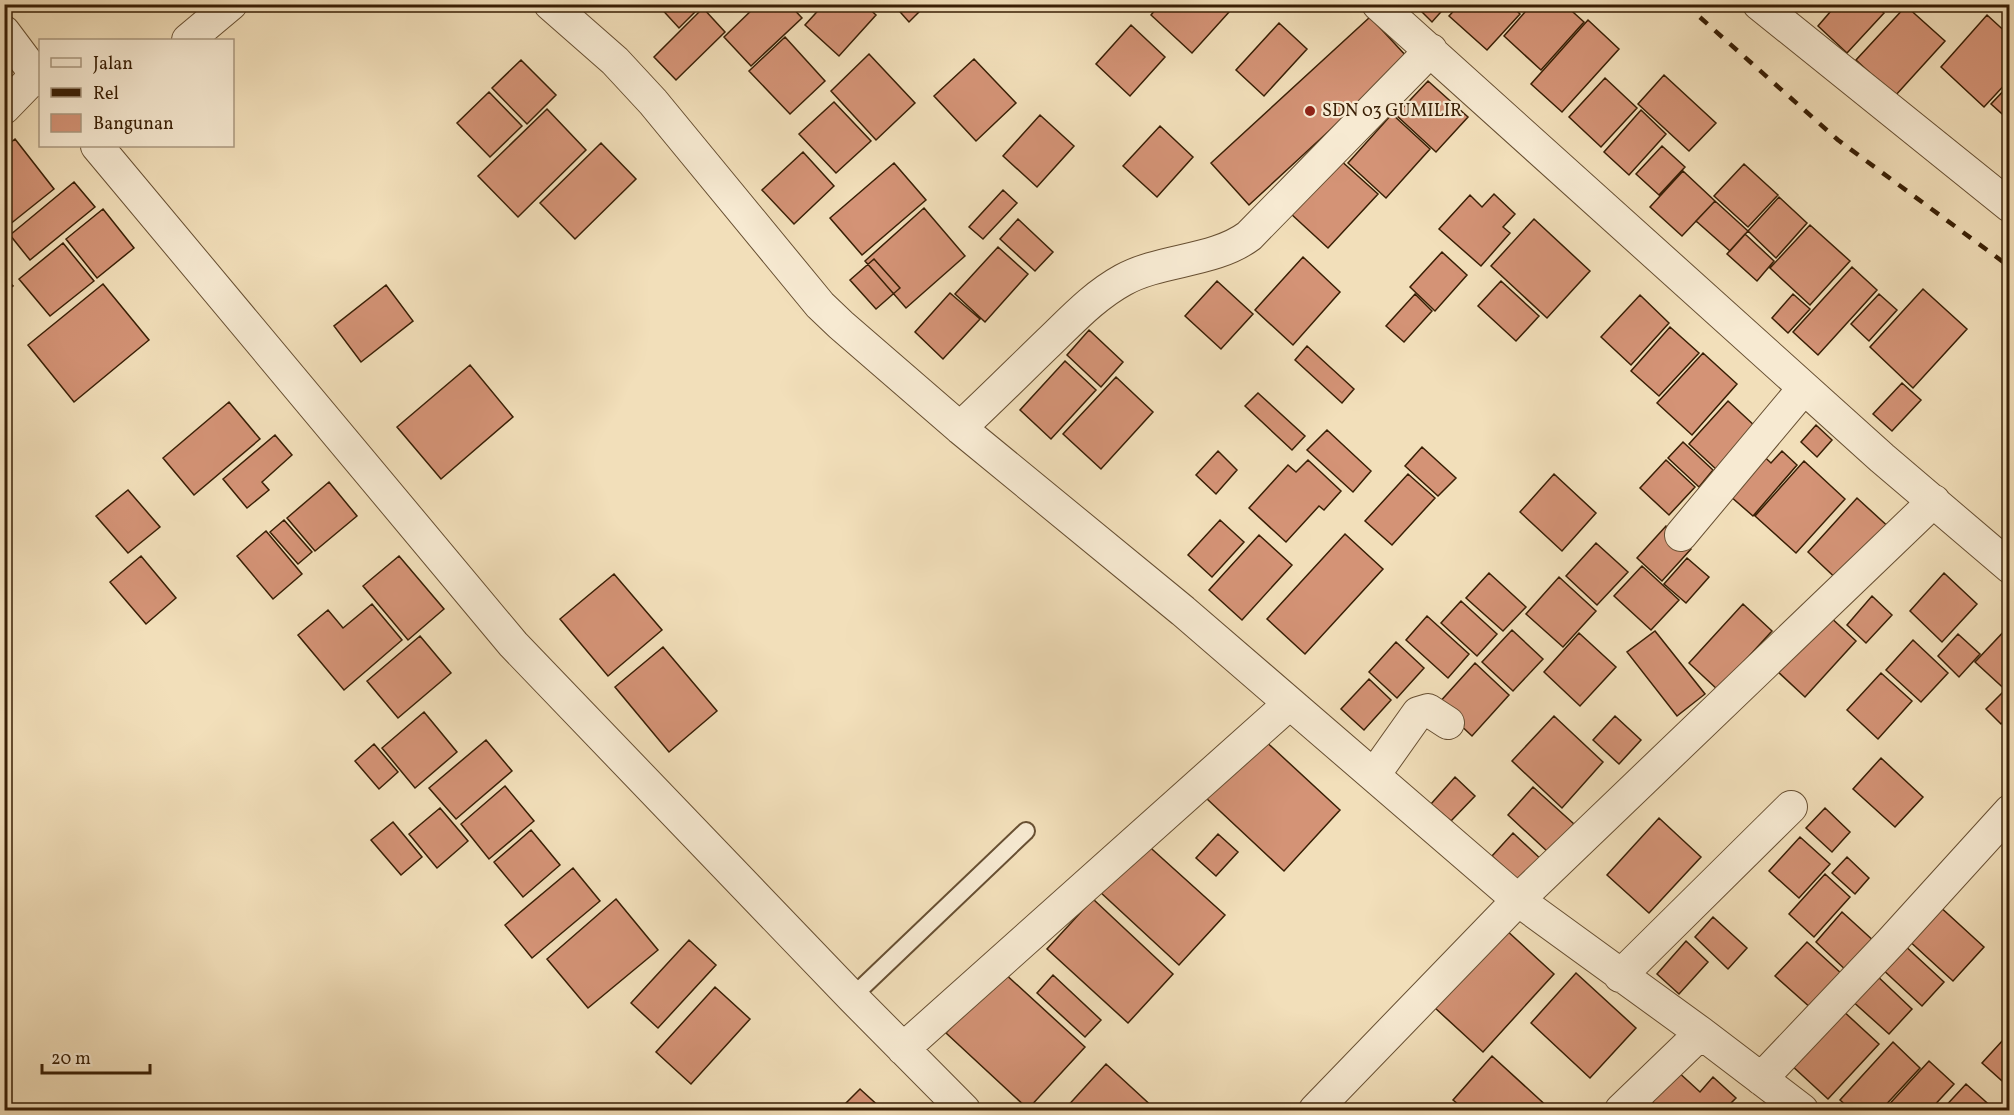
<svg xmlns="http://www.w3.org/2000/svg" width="2014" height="1115" font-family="Vollkorn,serif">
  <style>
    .building { fill: #d49376; stroke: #391f05; stroke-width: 1.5 }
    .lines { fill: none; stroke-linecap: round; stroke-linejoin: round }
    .service-casing { stroke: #674f32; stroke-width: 20 }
    .minor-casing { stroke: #674f32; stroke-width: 34 }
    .service { stroke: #f7ead2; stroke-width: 16 }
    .minor { stroke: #f7ead2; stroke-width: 32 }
    .rail { stroke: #391f05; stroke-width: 4.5; stroke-dasharray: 10 10; stroke-linecap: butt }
    .poi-dot { fill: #8f2418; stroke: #f7ead2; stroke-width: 2 }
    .labels { text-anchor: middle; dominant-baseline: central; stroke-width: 4.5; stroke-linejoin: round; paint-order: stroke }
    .poi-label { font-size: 18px; fill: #391f05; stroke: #f7ead2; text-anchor: start }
  </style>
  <rect width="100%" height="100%" fill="#f2dfba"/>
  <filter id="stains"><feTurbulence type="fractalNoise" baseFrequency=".00333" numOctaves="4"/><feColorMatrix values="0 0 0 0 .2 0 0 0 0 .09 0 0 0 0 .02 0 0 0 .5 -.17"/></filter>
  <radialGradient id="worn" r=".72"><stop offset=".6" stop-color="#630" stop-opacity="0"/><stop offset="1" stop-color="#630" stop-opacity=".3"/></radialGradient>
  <path class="building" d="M657,4h46l-24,24z
    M758,4h31l13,14 -51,48 -27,-29z
    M824,4h40l12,11 -37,41 -34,-31z
    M893,4h34l-18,18z
    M1120,4h12l-5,6z
    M1160,4h64l6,7 -38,42 -41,-38z
    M1414,4h34l-16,18z
    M1460,4h50l10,10 -33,36 -38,-34z
    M1532,4h32l20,18 -43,48 -37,-34z
    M1837,4h37l10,9 -37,40 -29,-27z
    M1906,6l39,35 -50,55 -39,-36z
    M703,8l22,24 -49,48 -22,-23z
    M1987,15l23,21v43l-26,28 -43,-40z
    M1370,17l38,41 -159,147 -38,-42z
    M1588,20l31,29 -57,63 -31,-28z
    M1279,23l28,26 -43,47 -28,-26z
    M1131,25l34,32 -35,39 -34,-32z
    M785,37l40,44 -35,33 -41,-43z
    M869,54l46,49 -39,37 -45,-49z
    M974,59l42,44 -40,38 -42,-45z
    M521,60l35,35 -29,29 -35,-36z
    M1664,75l52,48 -27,28 -51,-47z
    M1605,78l32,30 -36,39 -32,-30z
    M1428,81l40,36 -32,35 -40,-37z
    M2010,84v37l-19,-17z
    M489,92l33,34 -32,31 -33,-34z
    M834,102l37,39 -35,32 -37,-39z
    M547,109l39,41 -68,67 -40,-41z
    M1641,110l25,24 -37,41 -25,-23z
    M1392,114l38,35 -44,49 -38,-35z
    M1040,115l34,31 -37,41 -34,-31z
    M1160,126l33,31 -36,40 -34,-31z
    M15,139l39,50 -50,40v-81z
    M601,143l35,36 -61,60 -35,-36z
    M1662,146l23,21 -26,28 -23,-21z
    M803,152l31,34 -40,38 -32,-34z
    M1339,159l39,35 -50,54 -38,-35z
    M894,163l32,37 -64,55 -32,-37z
    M1744,164l34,31 -30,32 -34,-31z
    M1683,171l32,30 -33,35 -32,-29z
    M74,182l21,25 -65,53 -20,-25z
    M1003,190l14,13 -34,36 -14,-12z
    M1494,194l21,20 -12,13 7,6 -29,33 -42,-37 31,-34 12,12z
    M1779,197l28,26 -31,35 -28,-27z
    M1715,201l33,30 -18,20 -34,-30z
    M924,208l41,48 -59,52 -41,-47z
    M103,209l31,39 -37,30 -31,-39z
    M1018,219l35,33 -18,19 -35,-32z
    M1534,219l56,52 -43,47 -56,-52z
    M1810,225l40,36 -40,44 -40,-37z
    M1745,234l29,27 -17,20 -30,-27z
    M63,243l31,38 -44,35 -31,-37z
    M998,247l30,27 -43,48 -30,-28z
    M1442,252l25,23 -32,36 -25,-24z
    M1303,257l37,35 -47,53 -38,-35z
    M874,259l26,29 -24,21 -26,-29z
    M1852,267l25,23 -59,65 -25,-23z
    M4,276l9,10 -9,7z
    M1217,281l36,33 -32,35 -36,-33z
    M1501,281l38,35 -23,25 -38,-35z
    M103,284l46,56 -75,62 -46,-57z
    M386,285l27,36 -52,41 -27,-36z
    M1923,289l44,40 -54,59 -43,-41z
    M950,293l30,26 -37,40 -28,-27z
    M1415,294l17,17 -28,31 -18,-16z
    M1793,294l17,15 -22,24 -16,-15z
    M1879,294l18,16 -28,31 -18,-17z
    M1640,295l29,28 -38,42 -30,-28z
    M1670,327l29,26 -40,43 -28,-25z
    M1089,330l34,32 -22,25 -34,-32z
    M1307,346l47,43 -12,14 -47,-43z
    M1703,353l34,31 -45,51 -35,-32z
    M1065,361l31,29 -45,49 -31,-29z
    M470,365l43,52 -72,62 -44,-52z
    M1116,377l37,35 -52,57 -38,-35z
    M1902,383l19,17 -29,31 -19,-17z
    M1258,393l47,43 -13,14 -47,-44z
    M1728,401l28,26 -39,43 -28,-26z
    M229,402l31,37 -66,56 -31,-37z
    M1816,425l16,15 -15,17 -16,-15z
    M1327,430l44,41 -18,21 -46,-42z
    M275,435l17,20 -30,27 7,8 -22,18 -24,-29z
    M1683,442l30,28 -14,17 -31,-29z
    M1422,447l34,31 -18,18 -33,-30z
    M1757,450l14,13 11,-12 15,14 -44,51 -31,-27z
    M1218,451l19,19 -21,24 -20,-19z
    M1308,460l33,31 -17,19 -5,-4 -33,36 -37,-34 39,-43 8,7z
    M1666,460l29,27 -26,28 -29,-27z
    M1804,461l41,38 -49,54 -41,-37z
    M1408,474l27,24 -43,47 -27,-24z
    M1554,474l42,39 -34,38 -42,-39z
    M329,482l28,34 -42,35 -28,-33z
    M128,490l32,37 -32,26 -32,-37z
    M1857,498l36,33 -50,54 -35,-33z
    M284,520l28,32 -14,12 -28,-32z
    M1220,520l24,22 -32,35 -24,-22z
    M1666,526l25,23 -29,32 -25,-23z
    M266,531l36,43 -29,25 -36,-43z
    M1345,534l38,35 -78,85 -38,-35z
    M1259,535l33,30 -50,55 -33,-30z
    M1596,543l32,29 -31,33 -31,-29z
    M141,556l35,42 -30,26 -36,-42z
    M399,556l45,53 -36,31 -45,-54z
    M1687,558l22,19 -23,26 -22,-19z
    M1642,566l37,34 -28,30 -37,-34z
    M1489,573l37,34 -23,24 -37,-33z
    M1944,573l33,31 -35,38 -32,-31z
    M614,574l48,56 -54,46 -48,-57z
    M1559,577l37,34 -33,36 -37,-33z
    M1872,596l20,19 -26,28 -19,-18z
    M1461,601l36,33 -20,22 -36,-33z
    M372,604l30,36 -58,50 -46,-55 30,-25 15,18z
    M1743,604l29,27 -54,59 -29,-27z
    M1827,614l29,27 -51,56 -29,-27z
    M1427,616l42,38 -21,24 -42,-38z
    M2010,625v69l-35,-32z
    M1512,630l31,29 -30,32 -31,-29z
    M1655,631l50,63 -28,22 -50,-64z
    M1579,633l37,34 -36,39 -36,-34z
    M1958,634l22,20 -21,23 -21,-21z
    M420,636l31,37 -53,45 -31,-37z
    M1913,640l35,33 -27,29 -35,-32z
    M1396,642l28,26 -27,30 -28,-26z
    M663,647l54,64 -48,41 -54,-65z
    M1475,663l34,32 -37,41 -34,-32z
    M1881,673l31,28 -34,38 -31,-29z
    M1369,679l22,21 -27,30 -23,-21z
    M2002,693l8,7v15l-9,9 -15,-15z
    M424,712l33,40 -42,36 -33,-40z
    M1554,716l49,46 -41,46 -50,-47z
    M1615,716l26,24 -22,24 -26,-24z
    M1261,737l79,73 -56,61 -78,-73z
    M486,740l26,31 -56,48 -27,-31z
    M374,744l24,28 -19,17 -24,-28z
    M1881,758l42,39 -28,30 -42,-38z
    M1455,777l20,19 -24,25 -20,-17z
    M505,786l29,35 -45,38 -28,-35z
    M1533,787l41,37 -26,28 -40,-37z
    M440,808l28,33 -31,27 -28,-34z
    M1825,808l25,24 -18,20 -26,-24z
    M1659,818l42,39 -52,56 -42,-38z
    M393,822l29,35 -21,18 -30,-35z
    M531,830l29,35 -37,32 -29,-35z
    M1513,833l31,29 -21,23 -31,-29z
    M1218,834l20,18 -22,24 -20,-18z
    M1800,837l30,27 -31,34 -30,-27z
    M1143,841l82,74 -46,50 -80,-74z
    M1847,857l22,21 -14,16 -23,-21z
    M573,868l27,33 -68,57 -27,-33z
    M1825,874l25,23 -36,40 -25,-23z
    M616,899l42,51 -70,58 -41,-49z
    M1093,899l80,75 -45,49 -81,-74z
    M1937,904l47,43 -31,34 -47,-43z
    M1842,912l34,31 -27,30 -33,-31z
    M1713,917l34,31 -19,21 -33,-32z
    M1505,929l49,45 -71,78 -49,-45z
    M689,940l27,25 -58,63 -27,-25z
    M1686,941l22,21 -29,32 -22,-20z
    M1807,942l36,33 -31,34 -37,-33z
    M1902,943l42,39 -22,24 -42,-39z
    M1002,971l83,76 -57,62 -82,-76z
    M1576,973l60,55 -46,50 -59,-55z
    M1874,973l38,36 -23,25 -39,-35z
    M1053,975l48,45 -16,17 -48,-44z
    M715,987l35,32 -59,65 -35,-32z
    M1841,1009l38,35 -51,55 -38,-35z
    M2010,1027v13l-7,-6z
    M2003,1040l7,6v42l-28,-25z
    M1893,1042l27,26 -39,42h-30l-11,-10z
    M1492,1056l59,54h-86l-12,-10z
    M1929,1061l25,23 -24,26h-46z
    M1106,1064l50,46h-92z
    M1676,1070l24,22 13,-15 23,21 -12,12h-63l-12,-11z
    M1966,1084l29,26h-53z
    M860,1089l23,21h-44z
    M1736,1105l6,5h-12z"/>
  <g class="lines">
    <defs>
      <path id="service" d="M852,997l174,-166"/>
      <path id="minor" d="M550,4l65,57 38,41 167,203 21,20 119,103 223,183 335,289 183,133 101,77
        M1378,4l504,454 128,109
        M1759,4l251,202
        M4,32l36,48
        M188,40l43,-36
        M4,108l32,-33
        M97,146l416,498 339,353 112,113
        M960,428c30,-28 59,-57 89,-86 24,-23 45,-46 74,-62 38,-21 91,-18 126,-44l182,-186
        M1681,535l123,-147
        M1374,775l44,-62 10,-3 20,13
        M1620,976l171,-169
        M903,1049l386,-345
        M1761,1079l130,-137 119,-131
        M1315,1110l203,-210 416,-399
        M1621,1110l80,-77"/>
    </defs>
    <use href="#service" class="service-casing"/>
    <use href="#minor" class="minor-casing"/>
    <use href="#service" class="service"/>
    <use href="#minor" class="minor"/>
    <path class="rail" d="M1685,4l153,136 172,127"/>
  </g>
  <circle class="poi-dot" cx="1310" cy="111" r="6"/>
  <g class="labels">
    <g class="poi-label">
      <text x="1322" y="111">SDN 03 GUMILIR</text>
    </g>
  </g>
  <rect width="2014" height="1115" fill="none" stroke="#f2dfba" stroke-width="24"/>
  <rect x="6" y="6" width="2002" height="1103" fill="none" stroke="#391f05" stroke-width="3"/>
  <rect x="12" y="12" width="1990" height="1091" fill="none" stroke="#391f05" stroke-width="1.5"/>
  <rect x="39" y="39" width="195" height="108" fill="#f7ead2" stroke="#ab9980" stroke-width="1.5"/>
  <rect x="51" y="58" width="30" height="9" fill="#f7ead2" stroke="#ab9980" stroke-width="1.5"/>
  <text x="93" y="69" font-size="18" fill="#391f05">Jalan</text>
  <rect x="51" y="88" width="30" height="9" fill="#391f05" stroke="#ab9980" stroke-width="1.5"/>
  <text x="93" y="99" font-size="18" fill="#391f05">Rel</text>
  <rect x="51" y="114" width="30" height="18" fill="#d49376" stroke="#ab9980" stroke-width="1.5"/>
  <text x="93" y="129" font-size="18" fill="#391f05">Bangunan</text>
  <path d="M42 1064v9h108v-9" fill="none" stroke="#391f05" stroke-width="3"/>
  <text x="51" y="1064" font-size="18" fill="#391f05" stroke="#f7ead2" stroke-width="4.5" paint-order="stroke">20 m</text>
  <rect width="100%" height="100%" filter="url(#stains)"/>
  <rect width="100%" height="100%" fill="url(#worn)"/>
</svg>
